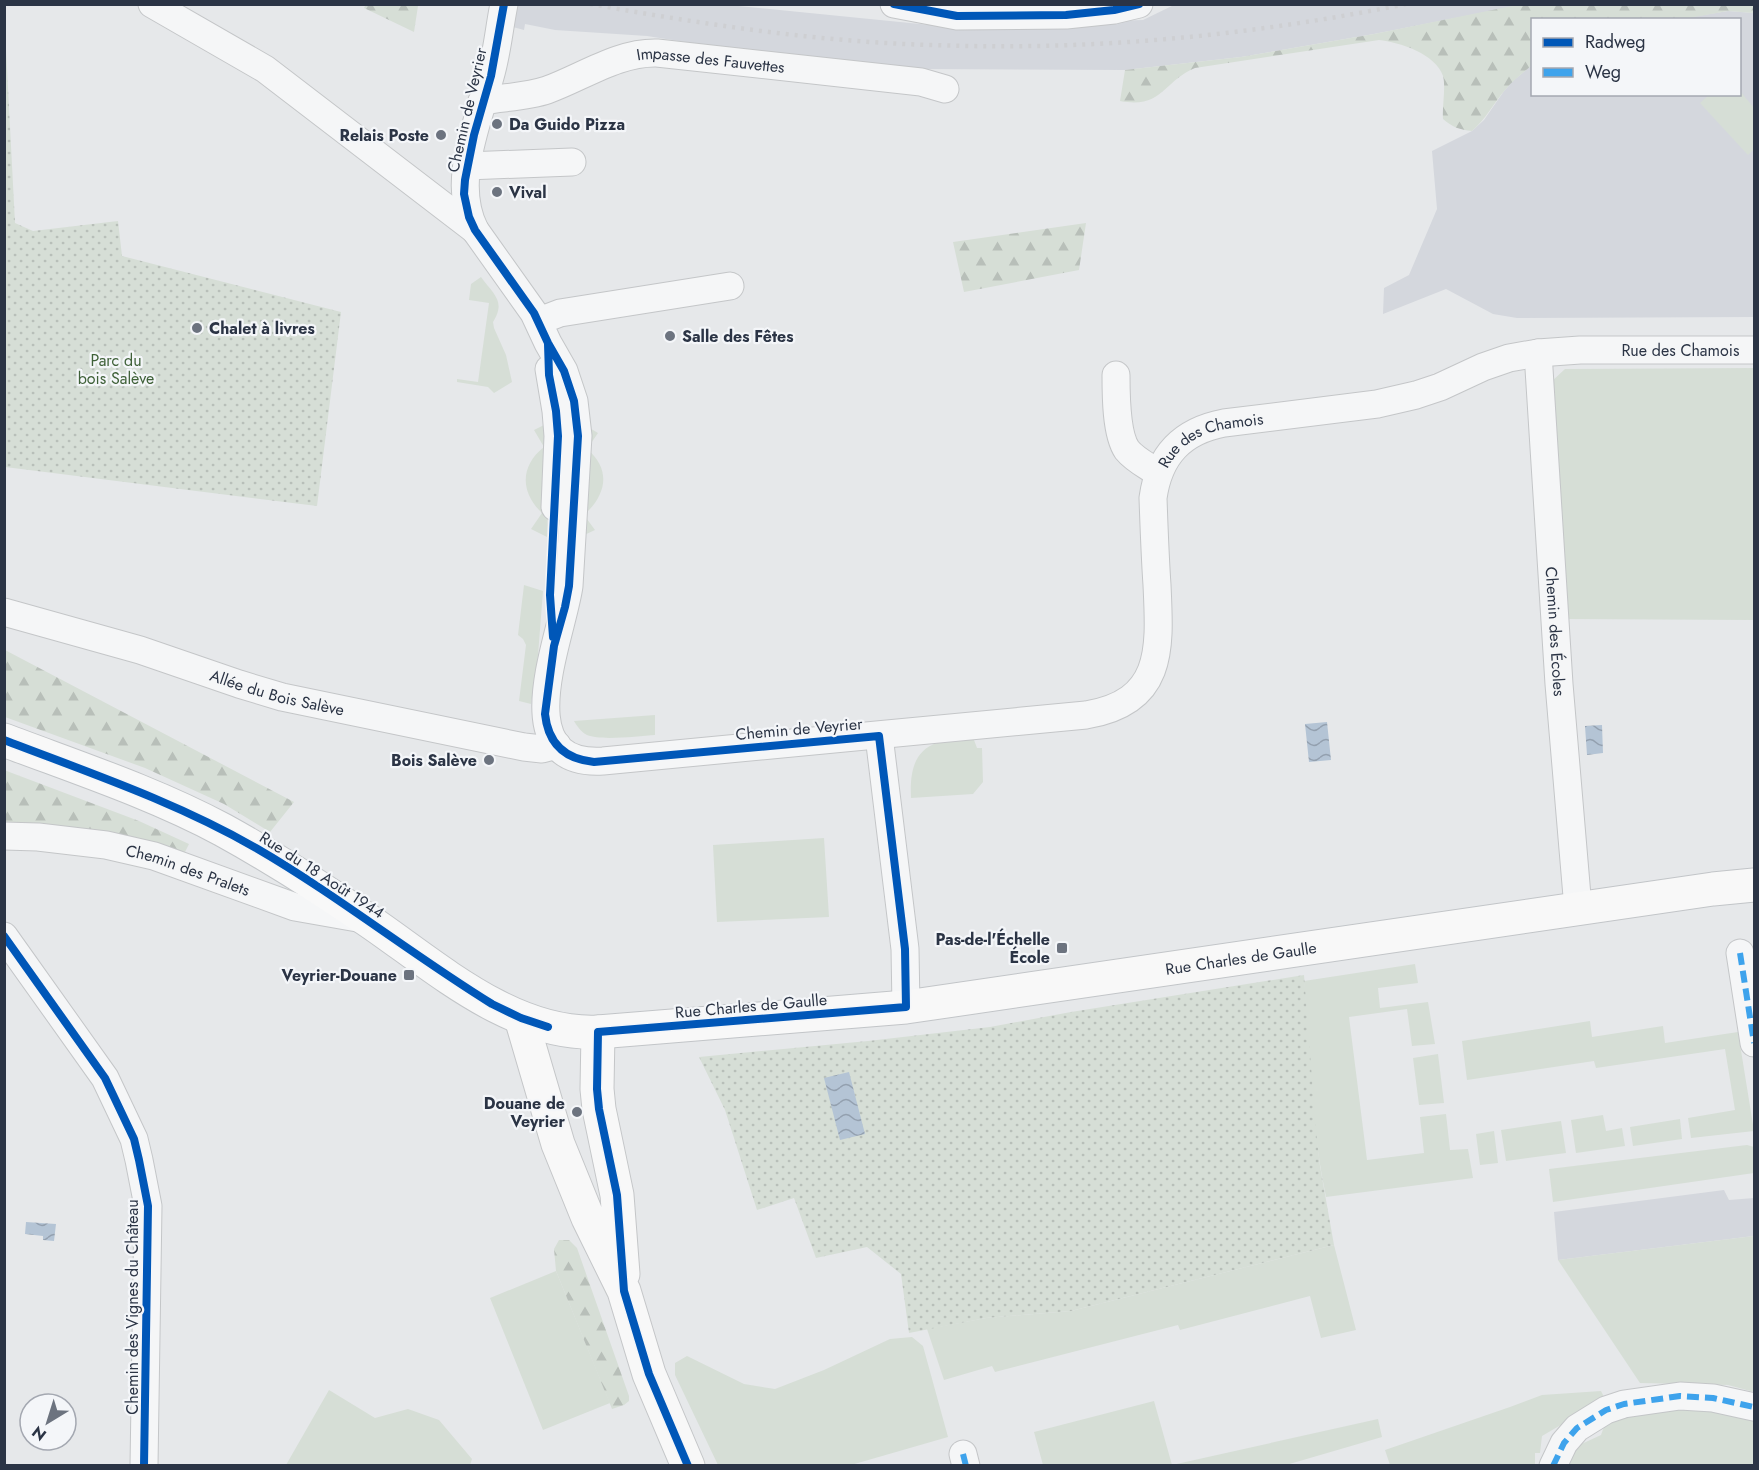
<svg xmlns="http://www.w3.org/2000/svg" width="1759" height="1470" font-family="Jost,sans-serif">
  <style>
    .built { fill: #d4d7dd }
    .green { fill: #d6ded6 }
    .forest { fill: url(#forest-firs) }
    .park { fill: url(#park-dots) }
    .water { fill: url(#water-waves) }
    .lines { fill: none; stroke-linecap: round; stroke-linejoin: round }
    .minor-casing { stroke: #c4c6c8; stroke-width: 29 }
    .secondary-casing { stroke: #c4c6c8; stroke-width: 35 }
    .primary-casing { stroke: #c2c5c8; stroke-width: 35 }
    .minor { stroke: #f5f6f7; stroke-width: 27 }
    .secondary { stroke: #f8f8f8; stroke-width: 33 }
    .primary { stroke: #f8f8f8; stroke-width: 33 }
    .rail { stroke: #cecfd2; stroke-width: 4.5; stroke-dasharray: 3 6; stroke-linecap: butt }
    .quiet { stroke: #3ea3ec; stroke-width: 6; stroke-dasharray: 12 6; stroke-linecap: butt }
    .cycleway-casing { stroke: #f4f6f9; stroke-width: 11 }
    .cycleway { stroke: #0057b8; stroke-width: 8 }
    .poi-dot { fill: #6c737f; stroke: #f4f6f9; stroke-width: 2 }
    .labels { text-anchor: middle; dominant-baseline: central; stroke-width: 4.5; stroke-linejoin: round; paint-order: stroke }
    .street-label { font-size: 16px; fill: #2b3445; stroke: #f4f6f9 }
    .poi-label { font-size: 16px; font-weight: bold; fill: #2b3445; stroke: #f4f6f9; text-anchor: end }
    .park-label { font-size: 16px; fill: #3f6138; stroke: #f4f6f9 }
  </style>
  <defs>
    <pattern id="forest-firs" width="22" height="20" patternUnits="userSpaceOnUse" patternTransform="scale(1.5)"><rect width="22" height="20" fill="#d6ded6"/><path d="M5 1l3.5 6h-7zM16 11l3.5 6h-7z" fill="#b8bfb9"/></pattern>
    <pattern id="park-dots" width="8" height="8" patternUnits="userSpaceOnUse" patternTransform="scale(1.5)"><rect width="8" height="8" fill="#d6ded6"/><path d="M2 2h.1M6 6h.1" fill="none" stroke="#b8bfb9" stroke-width="1.8" stroke-linecap="round"/></pattern>
    <pattern id="water-waves" width="16" height="10" patternUnits="userSpaceOnUse" patternTransform="scale(1.5)"><rect width="16" height="10" fill="#b4c4d5"/><path d="M0 5q4-4 8 0t8 0" fill="none" stroke="#93a0af"/></pattern>
  </defs>
  <rect width="100%" height="100%" fill="#e6e8ea"/>
  <path class="built" d="M518,4l210,1 222,22 193,-7 33,-16 346,1 -148,29 -133,23 -116,13 -209,-1 -127,-11 -142,-22 -92,-6 -30,-6 -1,6 -11,-3z
    M1728,11l26,2v304l-237,1 -24,-4 -47,-25 -63,25 1,-26 25,-13 28,-66 -5,-58 40,-20 12,-11 20,-29 10,-11 18,-15v29h208v-74l-62,-1z
    M1724,1190l5,10 25,-2v38l-196,24 -4,-48z"/>
  <path class="green" d="M1740,91l14,17v41l-6,6 -48,-52 9,-8 31,-1z
    M481,277c13,18 25,24 12,45l1,6 12,27 6,27 -18,11 -6,-6 -31,-5v-3l21,3 11,-79 -20,-3 2,-16z
    M1754,368v252l-192,-1 -11,-237 14,-13z
    M544,425l7,1 -4,111 -16,-8 11,-16c-22,-21 -22,-47 2,-66l-10,-17z
    M588,427l10,6 -11,16c25,21 19,46 -3,66l11,15 -15,7z
    M524,585l19,6 -5,64 -7,49 -12,-3 7,-56 -3,-6 -5,-4z
    M655,715v20c-16,1 -54,6 -68,0 -6,-3 -10,-9 -13,-14z
    M970,739l4,1 3,8h5l1,34 -10,12 -62,4c-1,-22 1,-47 26,-55 10,-4 23,-3 33,-4z
    M824,838l5,79 -112,5 -4,-77z
    M1415,964l3,19 -40,5 2,20 48,-6 7,42 -23,2 -5,-37 -58,8 18,143 57,-7 -4,-36 26,-3 4,36 18,-1 5,29 -147,19c-15,-71 -17,-144 -22,-216z
    M1590,1021l2,16 71,-11 2,17 73,-11 16,99 -63,7 -3,-20 47,-8 -10,-61 -129,19 -2,-7 -127,19 -5,-39z
    M1438,1054l6,49 -25,2 -6,-47z
    M1603,1115l3,16 16,-3 3,18 -49,7 -5,-33z
    M1680,1119l2,20 -49,7 -3,-19z
    M1561,1121l5,32 -60,8 -5,-31z
    M1494,1131l4,32 -18,2 -4,-31z
    M1747,1145l7,2v26l-201,29 -4,-33z
    M1754,1236v156l-26,-7 -88,-2 -82,-123z
    M1334,1245l22,85 -35,8 -11,-42 -130,34 -2,-5 -183,47 -3,-6 -48,14 -17,-51 59,-11 85,-7z
    M556,1271l54,132 -67,27 -53,-132z
    M912,1337l11,9 25,91 -97,28h-133l-43,-90v-12l12,-7 57,28 31,5 49,-19 66,-31z
    M329,1390l46,28 33,-9 31,11 33,39 -2,6h-184z
    M1601,1391l4,8 -63,37 -2,17h-5v12h-145l-5,-15 125,-43 32,-12z
    M1154,1401l18,64 206,-46 4,18 -96,28h-243l-9,-33z
    M1689,1403l65,12v50l-191,1 12,-19 26,-12 4,-11 28,-10z"/>
  <path class="forest" d="M366,4h44l8,2 -4,26 -50,-24z
    M1522,4h232v9l-26,-2 -50,9h-146v45c-9,8 -19,15 -27,25 -12,14 -19,29 -33,41 -12,-1 -20,-4 -29,-12 -1,-13 3,-32 0,-43 -7,-22 -44,-34 -64,-36l-184,28c-32,13 -32,41 -75,33l5,-31 116,-13 133,-23z
    M1086,223l-7,47 -115,22 -11,-50z
    M4,650h1l289,152 -24,30 -46,-28 -79,-36 -140,-51z
    M4,770l135,51 50,23 -4,8 -114,-22 -66,-3z
    M559,1240h10l8,8 52,148v5l-5,4 -12,4 -56,-138 -2,-22z"/>
  <path class="park" d="M5,30l10,193 18,8 85,-10 4,35 219,56 -24,194 -312,-39z
    M1304,975l12,156 4,35 14,79 -263,66 -85,7 -77,15 -8,-59 -34,-27 -51,11 -22,-60 -37,12 -32,-100 -26,-53 169,-16 122,-14 81,-15z"/>
  <path class="water" d="M1327,722l4,38 -22,2 -4,-38z
    M1602,725l1,28 -16,2 -2,-29z
    M849,1072l16,62 -25,6 -16,-62z
    M26,1222l30,2 -2,17 -11,-1v-4l-18,-2z"/>
  <g class="lines">
    <defs>
      <g id="minor">
        <path d="M152,4l113,65 210,161"/>
        <path id="s1" d="M504,4c-5,25 -7,50 -14,73 -13,48 -39,106 -15,153l59,83 14,30 16,28 10,30 4,35 -9,150c-7,51 -65,181 34,175l483,-46c78,-13 74,-66 71,-130 -2,-29 -3,-58 -4,-87 6,-43 29,-67 71,-75l153,-19 39,-9 24,-8 43,-20 26,-9 29,-5 42,-3h174"/>
        <path d="M894,4l63,12 109,-1 48,-5 25,-6"/>
        <path id="s2" d="M482,101c22,-4 45,-4 65,-11 36,-13 71,-38 110,-37l264,29 24,7"/>
        <path d="M467,166l105,-4"/>
        <path d="M539,321l21,-8 170,-27"/>
        <path id="s3" d="M1538,353l21,331 19,224"/>
        <path d="M549,369l7,42 2,25 -3,71"/>
        <path d="M1116,375c0,20 0,59 11,75 8,10 21,16 31,23"/>
        <path id="s4" d="M4,612l136,38 99,34 43,13 242,50 18,2 15,-4"/>
        <path d="M879,736l26,213 1,58"/>
        <path id="s5" d="M4,836l34,1 68,8 48,11 141,51 68,12"/>
        <path d="M4,936l101,142 29,61 5,21 9,46 -4,260"/>
        <path d="M1740,953l14,90"/>
        <path d="M963,1454l3,12"/>
        <path d="M1553,1466l11,-23 13,-15 29,-18 18,-6 56,-8 33,2 41,9"/>
      </g>
      <path id="secondary" d="M521,1018l37,126 30,74 36,73 25,83 39,92
        M598,1032l-1,57 2,20 18,86 6,79"/>
      <g id="primary">
        <path id="s6" d="M4,740c74,28 150,53 219,90 49,27 96,57 143,89 68,46 145,117 232,113l308,-25 807,-118 41,-4"/>
      </g>
    </defs>
    <use href="#minor" class="minor-casing"/>
    <use href="#secondary" class="secondary-casing"/>
    <use href="#primary" class="primary-casing"/>
    <use href="#minor" class="minor"/>
    <use href="#secondary" class="secondary"/>
    <use href="#primary" class="primary"/>
    <path class="rail" d="M590,4c113,20 227,38 342,41 161,6 316,-9 474,-41"/>
    <path class="quiet" d="M1740,953l14,90
      M963,1454l3,12
      M1553,1466l11,-23 13,-15 29,-18 18,-6 56,-8 33,2 41,9"/>
    <defs>
      <path id="cycleway" d="M504,4l-13,72 -17,59 -9,45 -1,14 5,23 6,13 59,83 14,30 16,28 10,30 4,35 -9,150 -4,21 -11,39 -9,68c3,29 19,45 49,48l285,-26 26,213 1,58 -308,25 -1,57 2,20 18,86 7,96 25,83 39,92
        M894,4l63,12 109,-1 48,-5 25,-6
        M548,344l1,31 7,36 2,25 -8,159 3,42
        M4,740c86,33 172,62 252,108 81,47 155,106 236,156l29,14 27,9
        M4,936l101,142 29,61 5,21 9,46 -4,260"/>
    </defs>
    <use href="#cycleway" class="cycleway-casing"/>
    <use href="#cycleway" class="cycleway"/>
  </g>
  <g class="poi-dot">
    <circle cx="497" cy="124" r="6"/>
    <circle cx="441" cy="135" r="6"/>
    <circle cx="497" cy="192" r="6"/>
    <circle cx="197" cy="328" r="6"/>
    <circle cx="670" cy="336" r="6"/>
    <circle cx="489" cy="760" r="6"/>
    <rect x="1056" y="942" width="12" height="12" rx="3"/>
    <rect x="403" y="969" width="12" height="12" rx="3"/>
    <circle cx="577" cy="1112" r="6"/>
  </g>
  <g class="labels">
    <g class="street-label">
      <text stroke="none"><textPath href="#s2" startOffset="237">Impasse des Fauvettes</textPath></text>
      <text transform="translate(467 110) rotate(-77)">Chemin de Veyrier</text>
      <text stroke="none"><textPath href="#s1" startOffset="2151">Rue des Chamois</textPath></text>
      <text stroke="none"><textPath href="#s1" startOffset="1665">Rue des Chamois</textPath></text>
      <text stroke="none"><textPath href="#s3" startOffset="279">Chemin des Écoles</textPath></text>
      <text stroke="none"><textPath href="#s4" startOffset="285">Allée du Bois Salève</textPath></text>
      <text transform="translate(799 729) rotate(-5)">Chemin de Veyrier</text>
      <text stroke="none"><textPath href="#s5" startOffset="188">Chemin des Pralets</textPath></text>
      <text transform="translate(322 875) rotate(33)">Rue du 18 Août 1944</text>
      <text stroke="none"><textPath href="#s6" startOffset="1316">Rue Charles de Gaulle</textPath></text>
      <text transform="translate(751 1006) rotate(-5)">Rue Charles de Gaulle</text>
      <text transform="translate(132 1307) rotate(-90)">Chemin des Vignes du Château</text>
    </g>
    <g class="poi-label">
      <text x="509" y="124" text-anchor="start">Da Guido Pizza</text>
      <text x="429" y="135">Relais Poste</text>
      <text x="509" y="192" text-anchor="start">Vival</text>
      <text x="209" y="328" text-anchor="start">Chalet à livres</text>
      <text x="682" y="336" text-anchor="start">Salle des Fêtes</text>
      <text x="477" y="760">Bois Salève</text>
      <text x="1050" y="939">Pas-de-l'Échelle<tspan x="1050" dy="18">École</tspan></text>
      <text x="397" y="975">Veyrier-Douane</text>
      <text x="565" y="1103">Douane de<tspan x="565" dy="18">Veyrier</tspan></text>
    </g>
    <g class="park-label">
      <text x="116" y="360">Parc du<tspan x="116" dy="18">bois Salève</tspan></text>
    </g>
  </g>
  <rect width="1759" height="1470" fill="none" stroke="#2b3445" stroke-width="12"/>
  <rect x="1531" y="18" width="210" height="78" fill="#f4f6f9" stroke="#a4a8b1" stroke-width="1.5"/>
  <rect x="1543" y="38" width="30" height="9" fill="#0057b8" stroke="#a4a8b1" stroke-width="1.5"/>
  <text x="1585" y="48" font-size="18" fill="#2b3445">Radweg</text>
  <rect x="1543" y="68" width="30" height="9" fill="#3ea3ec" stroke="#a4a8b1" stroke-width="1.5"/>
  <text x="1585" y="78" font-size="18" fill="#2b3445">Weg</text>
  <g transform="translate(48 1422) rotate(218)"><circle r="28" fill="#f4f6f9" stroke="#a4a8b1" stroke-width="1.5"/>
  <path d="M0-4.5L10 22L0 15L-10 22Z" fill="#6c737f"/>
  <text y="-9" font-size="16" font-weight="bold" text-anchor="middle" fill="#2b3445">N</text>
  </g>
</svg>
